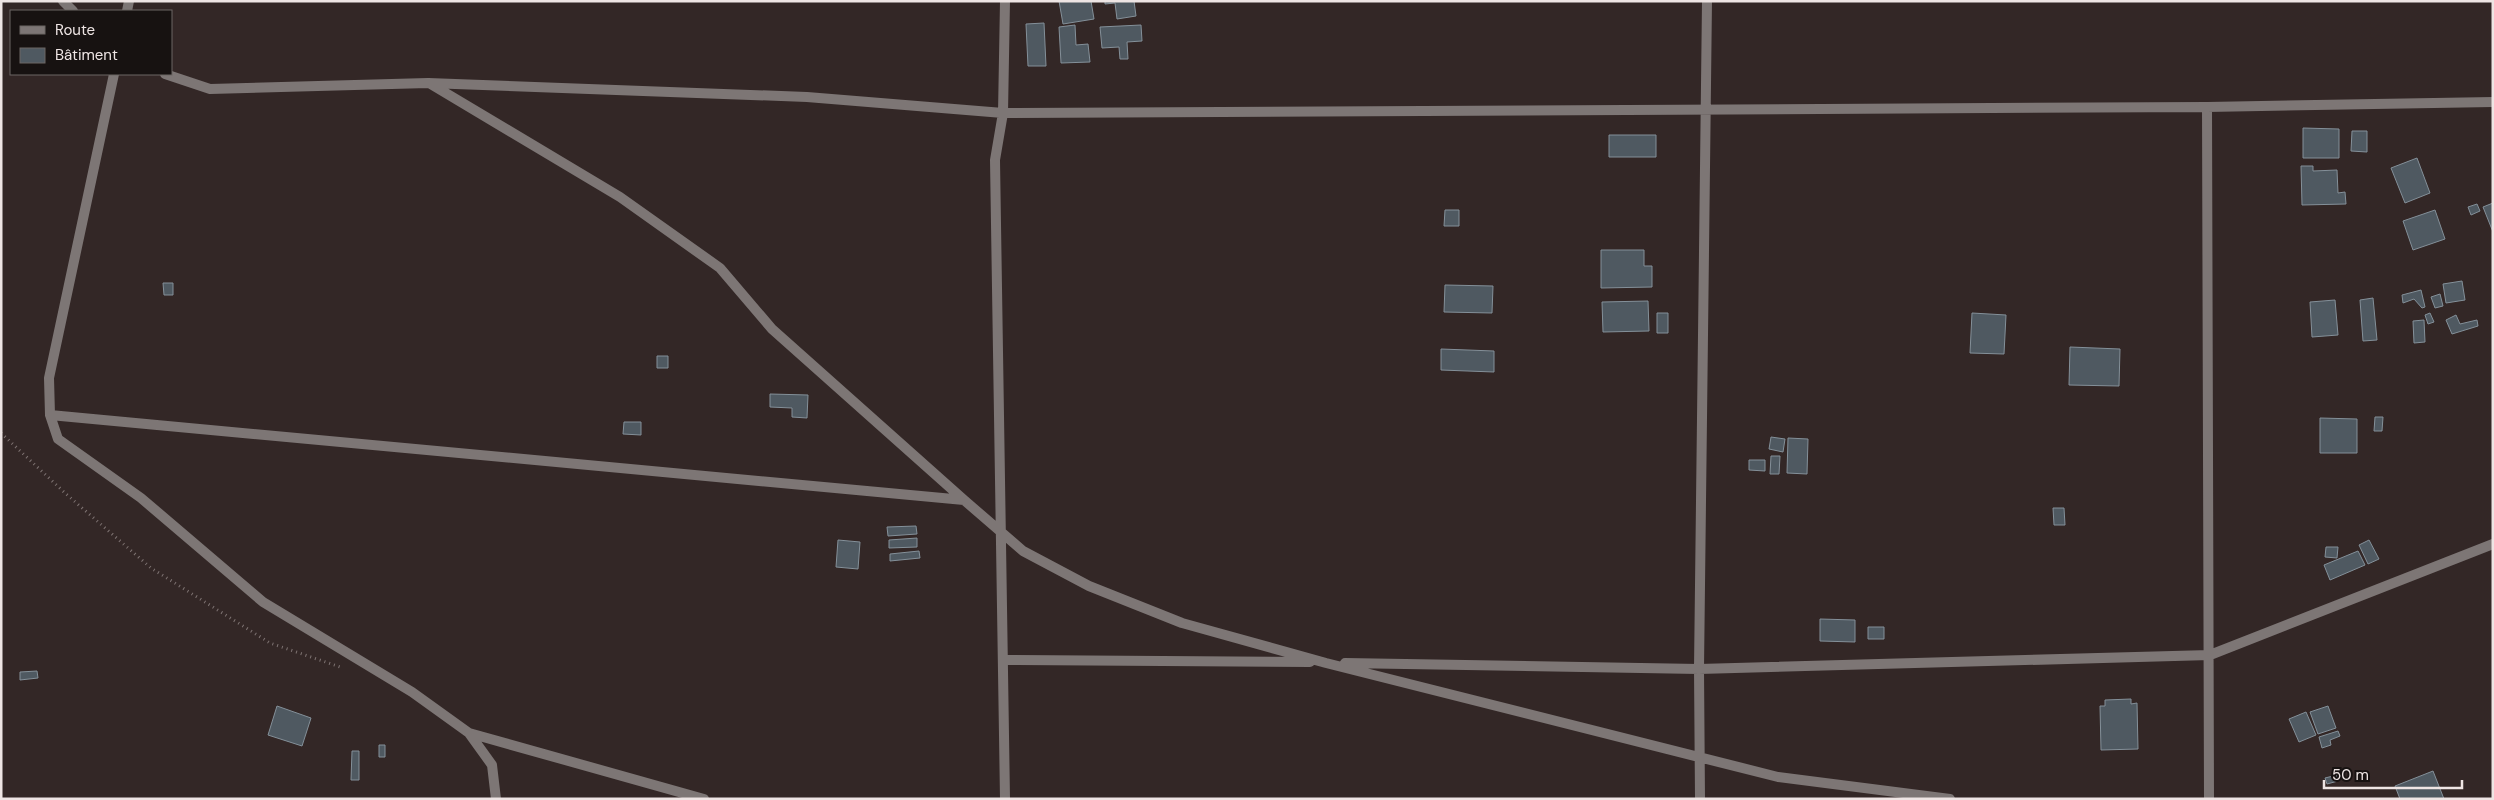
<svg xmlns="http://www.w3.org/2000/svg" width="2494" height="800" font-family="'DM Sans',sans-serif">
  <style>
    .building { fill: #4f5961; stroke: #849099 }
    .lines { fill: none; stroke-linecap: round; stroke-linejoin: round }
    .path { stroke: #7f7473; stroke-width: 3; stroke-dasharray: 1 4; stroke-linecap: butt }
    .street { stroke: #7d7675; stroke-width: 10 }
  </style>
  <rect width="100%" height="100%" fill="#332726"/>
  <path class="building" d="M1059,1h32l3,18 -31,5z
    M1105,1h29l2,15 -19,3 -2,-16 -10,1z
    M1044,23l2,43h-18l-2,-42z
    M1075,25l1,20 12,-1 2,18 -29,1 -2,-36z
    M1141,25l1,16 -15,1 1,17h-8l-1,-12 -17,1 -2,-21z
    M2303,128l36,1v29h-36z
    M2352,131h15v21l-16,-1z
    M1609,135h47v22h-47z
    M2417,158l13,35 -25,10 -14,-35z
    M2301,166h12v5l24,-1 1,23 7,-1 1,12 -44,1z
    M2493,203v29l-10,-25z
    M2477,204l3,7 -9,4 -3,-8z
    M1445,210h14v16h-15z
    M2435,210l10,29 -32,11 -10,-29z
    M1601,250h43v16h8v21l-51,1z
    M2462,281l3,19 -19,3 -3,-19z
    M163,283h10v12h-9z
    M1445,285l48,1 -1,27 -48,-1z
    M2421,290l4,17 -3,1 -8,-9 -11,4 -1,-8z
    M2440,294l3,12 -8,2 -4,-11z
    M2373,298l4,42 -14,1 -3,-41z
    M2335,300l3,35 -26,2 -2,-35z
    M1648,301l1,30 -46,1 -1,-30z
    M1657,313h11v20h-11z
    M1972,313l34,2 -2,39 -34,-1z
    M2430,313l4,9 -6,2 -3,-9z
    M2456,315l4,9 17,-4 1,6 -26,8 -6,-14z
    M2424,320l1,22 -11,1 -1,-22z
    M2070,347l50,2 -1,37 -50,-1z
    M1441,349l53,2v21l-53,-2z
    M657,356h11v12h-11z
    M770,394l38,1 -1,23 -15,-1v-9l-22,-1z
    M2375,417h8l-1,14h-8z
    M2320,418l37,1v34h-37z
    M624,422h17v13l-18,-1z
    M1771,437l14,2 -2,13 -14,-3z
    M1788,438l20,1 -1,35 -20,-1z
    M1771,456h9l-1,18h-9z
    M1749,460h16v11l-16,-1z
    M2053,508h11l1,17h-11z
    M916,526l1,8 -29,2 -1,-9z
    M917,538v9l-28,1v-8z
    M838,540l22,2 -2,27 -22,-2z
    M2369,540l10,19 -11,5 -9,-19z
    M2326,547h12l-1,11 -12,-1z
    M919,551l1,7 -30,3v-7z
    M2358,551l7,14 -35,15 -6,-15z
    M1820,619l35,1v22l-35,-1z
    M1868,627h16v12h-16z
    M37,671l1,7 -18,2v-8z
    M2131,699v5l6,-1 1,46 -37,1 -1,-44h5v-6z
    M277,706l34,12 -9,28 -34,-11z
    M2328,706l8,22 -18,6 -8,-22z
    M2306,712l10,23 -17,7 -10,-23z
    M2338,731l2,5 -10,4 1,5 -9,3 -3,-11z
    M379,745h6v12h-6z
    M352,751h7v29h-8z
    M2433,771l11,28h-44l-5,-13z
    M2337,775l1,6 -11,3 -2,-6z"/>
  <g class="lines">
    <path class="path" d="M1,433l64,60 86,75 119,75 73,25"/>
    <path class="street" d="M63,1l10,10
      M127,11l2,-10
      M114,74l-65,304 1,37 8,24 83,59 122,104 149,90 57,41 23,32 4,34
      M165,74l45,15 218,-6 379,14 196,16 1204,-6 286,-5
      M429,83l191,114 100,71 52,61 192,171 59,51 66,35 93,37 144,40 452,114 172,22
      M2207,107l2,692
      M50,415l914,85
      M1003,660l307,2
      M1345,663l354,6 511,-14 283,-111
      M469,733l235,66
      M1005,799l-10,-639 8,-47 2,-112
      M1700,799l-1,-130 8,-668"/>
  </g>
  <rect width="2494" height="800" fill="none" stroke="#eee5e4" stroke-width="5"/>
  <rect x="10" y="10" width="162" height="65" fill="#171211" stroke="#6d6665"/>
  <rect x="20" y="26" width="25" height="8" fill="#7d7675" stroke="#6d6665"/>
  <text x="55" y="35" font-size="15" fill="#eee5e4">Route</text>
  <rect x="20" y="48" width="25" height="15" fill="#4f5961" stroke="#6d6665"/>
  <text x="55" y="60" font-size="15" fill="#eee5e4">Bâtiment</text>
  <path d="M2324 780v8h138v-8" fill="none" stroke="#eee5e4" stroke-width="2.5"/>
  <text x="2332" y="780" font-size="15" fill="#eee5e4" stroke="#171211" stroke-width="4" paint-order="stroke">50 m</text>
</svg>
